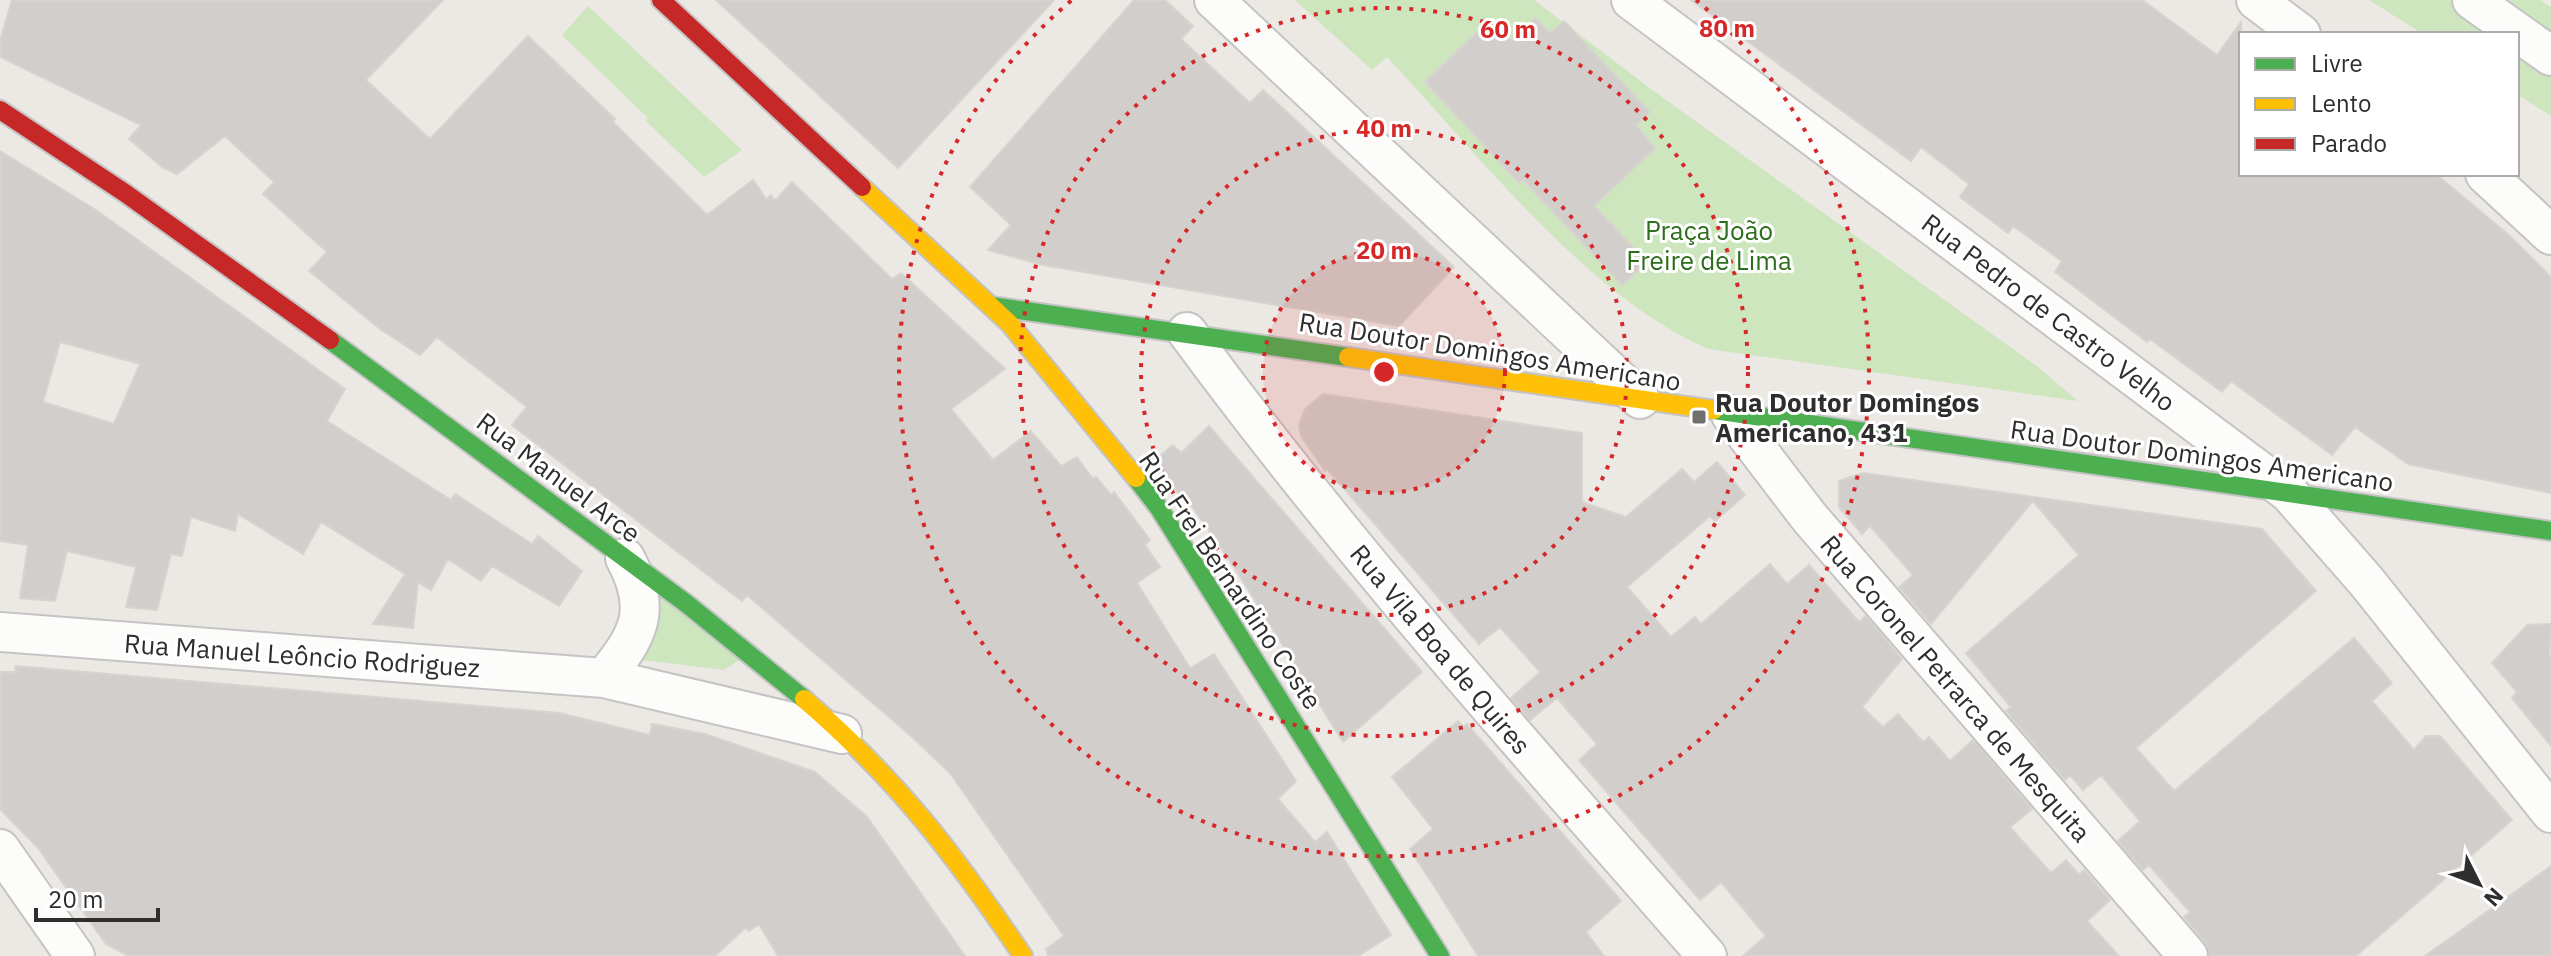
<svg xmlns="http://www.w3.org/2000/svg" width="2551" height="956" font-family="'IBM Plex Sans',sans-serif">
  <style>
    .green { fill: #cee6be }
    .building { fill: #d1cecb; stroke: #d7d4d0; stroke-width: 2; fill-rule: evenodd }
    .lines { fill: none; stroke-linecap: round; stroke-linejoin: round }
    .street-casing { stroke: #c5c4c5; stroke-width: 42 }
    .fast-casing { stroke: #c5c4c5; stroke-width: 22 }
    .slow-casing { stroke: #c5c4c5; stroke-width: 22 }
    .jam-casing { stroke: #c5c4c5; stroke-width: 22 }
    .street { stroke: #fcfcfb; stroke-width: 38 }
    .fast { stroke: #4caf50; stroke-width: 18 }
    .slow { stroke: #ffc107; stroke-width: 18 }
    .jam { stroke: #c62828; stroke-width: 18 }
    .ring { fill: none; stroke: #d62828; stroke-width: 4; stroke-dasharray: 4 8 }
    .poi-dot { fill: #706f6e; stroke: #fff; stroke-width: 3 }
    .labels { text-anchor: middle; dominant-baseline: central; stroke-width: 6; stroke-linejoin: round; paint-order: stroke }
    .park-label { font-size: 26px; fill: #2c6e1b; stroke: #fff }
    .street-label { font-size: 26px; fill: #2e2e2e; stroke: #fff }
    .poi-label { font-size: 26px; font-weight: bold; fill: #2e2e2e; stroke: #fff; text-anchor: start }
    .centre { fill: #d62828; stroke: #fff; stroke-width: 4 }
    .ring-label { font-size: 24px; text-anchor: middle; font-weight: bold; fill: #d62828; stroke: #fff; stroke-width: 6; stroke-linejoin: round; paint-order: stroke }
  </style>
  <rect width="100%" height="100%" fill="#ece8e4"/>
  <path class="green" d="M1295,0h239l121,92 383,275 40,34 -370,-52c-120,-52 -232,-197 -321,-292l-15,13z
    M2369,0h171l11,7v109l-34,-22v-60h-94z
    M588,6l154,144 -38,27 -58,-56 2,-3 -86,-83z
    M650,588l91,71 -17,11 -98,-12z"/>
  <path class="building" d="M12,0h431l-77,80 64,59 98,-103 87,83 -2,3 94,93 46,-35 13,19 5,-4 4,6 17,-19 100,97 9,-6 104,96 -54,40 42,51 38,-29 30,35 16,-9 16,22 3,-2 15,18 3,-3 36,48 -5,5 15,22 -23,16 53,85 24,-14 82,127 -18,18 37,43 12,-10 64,103 -33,21h-310l-2,-7 18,-13 -114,-163 -40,-38 -163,-140 -5,6 -230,-176 15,-18 -90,-70 -17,18 -40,-26 -71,-58 18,-19 -64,-58 11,-12 -49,-46 -48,38 -15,-7 -33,-28 12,-14 -141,-68v-16z
    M716,0h338l-156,168z
    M1134,0h31l28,26 -12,13 69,64 13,-13 191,177 -55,59 -356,-61 -55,-15 23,-25 -41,-38z
    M1691,0h451l75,55 24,-33v152h195l75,63 40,40v216l-143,-29 -53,-37 -23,28 -101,-74 -9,11 -72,-53 -3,3 -92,-70 7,-11 -49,-35 -5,7 -48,-36 9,-13 -48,-37 -10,14z
    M1535,18l15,15 14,-12 86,91 -14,13 19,23 -61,58 53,56 -25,23 -99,-105 -4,3 -94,-101 66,-63 20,22z
    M0,151l96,59 249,179 -18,32 124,79 4,-6 77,50 6,-8 44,35 -23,35 -67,-40 -11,15 -33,-22 -17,31 -13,-8 -5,46 -40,-4 32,-50 -84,-52 -18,32 -65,-40 -3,17 -44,-14 -9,39 -11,-2 -14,56 -31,-3 10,-40 -69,-16 -12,50 -35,-3 8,-53 -28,-4zM60,342l80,22 -26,60 -71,-22z
    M1323,394l259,39v69l44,15 56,-48 12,13 23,-20 28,33 -30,26 -5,-5 -83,71 44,50 24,-20 6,7 69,-60 17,20 22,-19 50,57 7,-6 36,43 -40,48 21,20 15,-13 25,28 6,-5 21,24 23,-21 59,69 -22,18 41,46 15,-13 13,15 5,-5 26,30 -23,21 32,35h-376l23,-20 -45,-54 -21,18 -121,-140 18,-16 -40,-46 -27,22 -19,-22 29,-26 -40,-45 -21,17 -152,-175 -2,2 -24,-35 -2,-11 6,-16z
    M1209,426l213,246 -79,70 -109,-175 -43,-62 -3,2 -34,-46 19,-16 8,8z
    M1863,473l399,56 54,62 -180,157 38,43 180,-153 38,45 -20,18 42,49 12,-14h14l72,84 -156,136h-147l-4,-14 -21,-25 6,-5 -41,-47 -6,5 -25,-29 22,-20 -39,-46 -18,15 -13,-15 -5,5 -59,-69 5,-4 -45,-54 113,-98 -46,-54 -102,123 -32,-37 14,-12 -43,-49 -8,8 -23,-27v-26z
    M2551,624l-2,33 2,-2v91l-39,-48 5,-6 -25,-29 35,-38z
    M16,666l543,47 91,22 2,-11 53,10 110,38 52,45 98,139h-187l-19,-32 -10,7 -4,-3 -30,28h-587l-22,-12 -68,-96 -38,-39v-137h15z
    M1458,721l5,6 4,-3 154,177 -35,31 18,24h-126l-42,-67 -26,-40 23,-20 -41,-52z
    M2551,866v90h-126z"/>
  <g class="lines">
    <defs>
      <path id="street" d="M1214,0l426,399
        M1631,0l658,493 77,88 185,232
        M2256,0l45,34
        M2472,0l79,56
        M2485,174l66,61
        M1187,332c161,219 342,420 520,624
        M1731,415l78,102 379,439
        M0,632l604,46 238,56
        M604,678c35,-43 49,-68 21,-120
        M0,849l75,107"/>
      <path id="fast" d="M991,306l357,51
        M330,340l357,264 117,95
        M1714,410l837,121
        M1136,478l23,30 281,448"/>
      <path id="slow" d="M862,187l148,137 126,154
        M1348,357l366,53
        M804,699c94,81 150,155 219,257"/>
      <path id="jam" d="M661,0l201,187
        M0,110l125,83 205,147"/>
    </defs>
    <use href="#street" class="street-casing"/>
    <use href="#fast" class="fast-casing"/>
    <use href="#slow" class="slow-casing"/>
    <use href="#jam" class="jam-casing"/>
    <use href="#street" class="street"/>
    <use href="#fast" class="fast"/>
    <use href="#slow" class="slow"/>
    <use href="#jam" class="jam"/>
  </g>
  <circle cx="1384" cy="372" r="121" fill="#d62828" fill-opacity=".12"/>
  <g class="ring">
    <circle cx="1384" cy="372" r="121"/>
    <circle cx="1384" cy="372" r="243"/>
    <circle cx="1384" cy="372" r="364"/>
    <path d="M1696 0A485 485 0 1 1 1072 0"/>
  </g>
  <rect class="poi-dot" x="1691" y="409" width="16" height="16" rx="4"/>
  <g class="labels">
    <g class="park-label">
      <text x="1709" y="230">Praça João<tspan x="1709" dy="30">Freire de Lima</tspan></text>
    </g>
    <g class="street-label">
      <text transform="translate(2049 312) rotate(37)">Rua Pedro de Castro Velho</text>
      <text transform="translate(1490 351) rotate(9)">Rua Doutor Domingos Americano</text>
      <text transform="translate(2202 455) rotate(8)">Rua Doutor Domingos Americano</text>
      <text transform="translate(559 477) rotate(37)">Rua Manuel Arce</text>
      <text transform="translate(1231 580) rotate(56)">Rua Frei Bernardino Coste</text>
      <text transform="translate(1441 649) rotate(50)">Rua Vila Boa de Quires</text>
      <text transform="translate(302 655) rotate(4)">Rua Manuel Leôncio Rodriguez</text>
      <text transform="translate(1956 688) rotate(49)">Rua Coronel Petrarca de Mesquita</text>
    </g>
    <g class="poi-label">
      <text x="1715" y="402">Rua Doutor Domingos<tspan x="1715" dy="30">Americano, 431</tspan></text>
    </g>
  </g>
  <circle cx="1384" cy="372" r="12" class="centre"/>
  <g class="ring-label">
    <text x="1727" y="37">80 m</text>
    <text x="1508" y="38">60 m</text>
    <text x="1384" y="137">40 m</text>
    <text x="1384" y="259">20 m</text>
  </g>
  <rect x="2239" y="32" width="280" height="144" fill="#ffffff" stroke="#ababab" stroke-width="2"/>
  <rect x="2255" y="58" width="40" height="12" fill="#4caf50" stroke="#ababab" stroke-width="2"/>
  <text x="2311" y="72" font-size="24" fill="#2e2e2e">Livre</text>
  <rect x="2255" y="98" width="40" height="12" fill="#ffc107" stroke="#ababab" stroke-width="2"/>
  <text x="2311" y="112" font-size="24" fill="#2e2e2e">Lento</text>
  <rect x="2255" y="138" width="40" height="12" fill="#c62828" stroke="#ababab" stroke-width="2"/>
  <text x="2311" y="152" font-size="24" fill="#2e2e2e">Parado</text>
  <g transform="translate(2479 884) rotate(132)" stroke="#ffffff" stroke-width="6" paint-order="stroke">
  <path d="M0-6L14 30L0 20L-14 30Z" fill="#2e2e2e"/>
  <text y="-12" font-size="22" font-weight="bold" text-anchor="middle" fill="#2e2e2e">N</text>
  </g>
  <path d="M36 908v12h122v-12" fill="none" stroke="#2e2e2e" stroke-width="4"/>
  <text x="48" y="908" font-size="24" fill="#2e2e2e" stroke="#ffffff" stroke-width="6" paint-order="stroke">20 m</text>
</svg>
